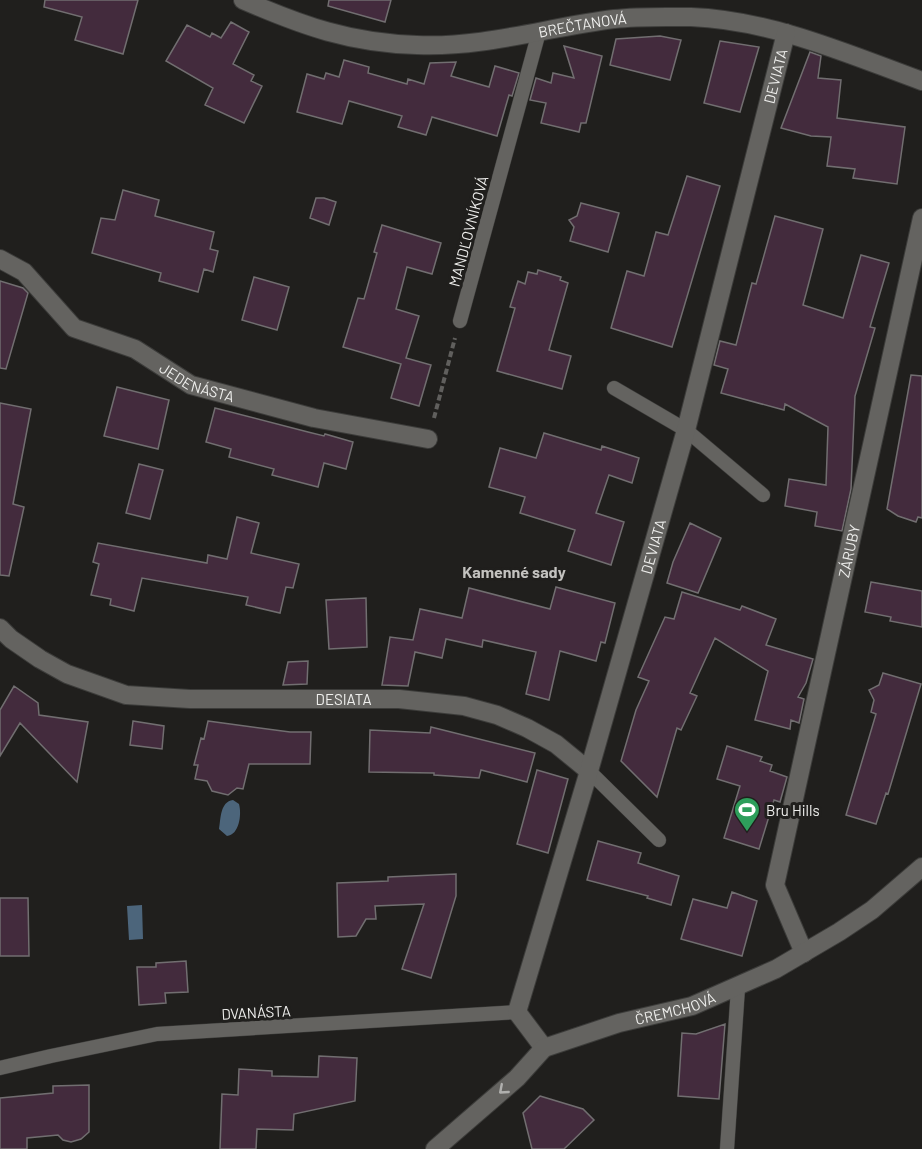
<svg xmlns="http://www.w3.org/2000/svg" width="922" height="1149" font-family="Barlow,sans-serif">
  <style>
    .water { fill: #4c657b }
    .building { fill: #432b3d; stroke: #716e70; stroke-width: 1.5 }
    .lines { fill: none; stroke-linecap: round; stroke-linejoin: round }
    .lane-casing { stroke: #3c3c3a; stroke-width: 15 }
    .street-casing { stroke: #3c3c3a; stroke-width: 20 }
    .path { stroke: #605f5d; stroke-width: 4; stroke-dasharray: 6 3; stroke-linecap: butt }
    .lane { stroke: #646360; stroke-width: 14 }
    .street { stroke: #646360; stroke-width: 18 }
    .oneway { stroke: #b0b0ae }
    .labels { text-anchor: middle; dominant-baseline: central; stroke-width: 6; stroke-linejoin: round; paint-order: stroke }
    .street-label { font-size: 15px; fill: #efefed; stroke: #201f1d }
    .poi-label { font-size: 15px; fill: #efefed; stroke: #201f1d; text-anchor: start }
    .neighbourhood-label { font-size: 16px; font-weight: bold; fill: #c3c2bf; stroke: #201f1d }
  </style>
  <rect width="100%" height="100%" fill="#201f1d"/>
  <path class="water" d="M233,800l6,4c3,11 0,31 -12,32l-8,-7c2,-11 1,-27 14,-29z
    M142,905l1,34 -14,1 -2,-34z"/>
  <path class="building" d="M45,0h93l-15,54 -48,-14 7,-23 -38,-10z
    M329,0h62l-6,22 -57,-16z
    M231,22l18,10 -16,32 21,11 -3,6 11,5 -18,37 -39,-18 8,-17 -47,-27 21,-36 23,12 2,-4 9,5z
    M660,36l21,4 -11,40 -60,-15 6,-26z
    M720,41l39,6 -19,65 -36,-9z
    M564,46l38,10 -16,67h-5l-2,9 -38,-9 5,-20 -16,-3 6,-22 15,5 2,-10 21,5z
    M810,52l11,4 -3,22 23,2 -4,38 68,9 -8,57 -44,-6 2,-9 -28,-3 4,-29 -20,-1 -30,-8z
    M344,60l25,7 -1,6 39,11 1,-5 16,5 6,-21 26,-1 -5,14 38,11 6,-21 24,7 -7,23 -3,-1 -12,41 -65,-19 -6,18 -28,-8 4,-11 -53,-15 -7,23 -45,-12 10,-38 17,5 2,-6 13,4z
    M687,176l33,10 -48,161 -61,-19 16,-57 17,5 12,-44 12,3z
    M123,190l36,10 -4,16 59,16 -4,17 8,2 -5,21 -9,-3 -6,23 -39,-11 2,-8 -69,-20 9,-35 14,2z
    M316,198h8l12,4 -7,23 -19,-7z
    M581,203l38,10 -11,39 -38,-11 4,-14 -5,-7 8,-4z
    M775,216l48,13 -20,76 40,13 18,-63 28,8 -19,64 5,1 -20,68 -4,93 -9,42 -27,-5 2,-14 -32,-6 4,-27 37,6 2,-58 -43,-23 -1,6 -63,-17 7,-24 -14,-4 6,-24 16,4 16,-62 4,1z
    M382,225l59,18 -9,31 -25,-7 -11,42 23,7 -13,42 25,7 -12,41 -28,-8 10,-34 -58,-17 15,-49 6,1 13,-46 -3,-1z
    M538,270l23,7 -1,3 8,3 -19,67 22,6 -9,33 -65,-18 18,-63 -5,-1 8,-26 7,3 3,-12 9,2z
    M254,277l35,10 -12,43 -35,-10z
    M0,281l23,7 5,5 -22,76 -6,-1z
    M911,375l11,1v142l-4,-1 -2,5 -18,-6 -11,-7z
    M117,387l52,13 -11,49 -54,-13z
    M0,403l31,6 -18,95 11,3 -15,69 -9,-1z
    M215,408l93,24 16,4 1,-2 28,8 -7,27 -22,-6 -6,24 -46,-12 2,-6 -45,-12 2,-8 -25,-7z
    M544,433l57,17 1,-4 37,12 -7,25 -23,-8 -13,38 28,9 -13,43 -43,-14 7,-21 -55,-17 5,-16 -36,-10 11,-39 36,10z
    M139,464l24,6 -13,49 -24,-6z
    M237,517l22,6 -8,30 48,11 -6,24 -7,-1 -6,26 -34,-8 2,-8 -106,-19 -8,33 -24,-6 1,-6 -20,-4 8,-31 -6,-2 5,-19 109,20 1,-8 19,4z
    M690,523l31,15 -23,55 -31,-10 6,-21z
    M871,582l51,9v36l-32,-6 1,-4 -26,-5z
    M556,587l59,16 -10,40 -4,-1 -5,19 -36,-10 -11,49 -23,-6 10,-42 -53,-12 -1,7 -36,-8 -4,19 -27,-6 -7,34 -26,-1 8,-48 23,3 7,-31 42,9 7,-30 81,21z
    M682,592l58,18 2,-4 34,13 -10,26 47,14 -7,24 -8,14 6,2 -5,24 -8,-3 -1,9 -35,-9 13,-49 -53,-33 -25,55 7,3 -16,34 -4,-2 -20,69 -36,-36 15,-51 13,-29 -11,-4 27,-60 9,2z
    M366,598l1,49 -38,2 -3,-49z
    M308,661l-1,23 -24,1 5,-23z
    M883,673l38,11 -33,110 -2,-1 -10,31 -30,-9 30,-101 -5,-2 3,-12 -5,-10 10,-5z
    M14,686l24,17 1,12 49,7 -11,60 -57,-59 -20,33v-46z
    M133,721l31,5 -2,23 -32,-4z
    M208,721l82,11h21l-1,32h-61l-6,25 -6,-1 -9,7 -16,-4 -5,-10 -12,-2 3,-14h-4l7,-27 3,1z
    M431,727l104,26 -8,29 -46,-12 -2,8 -45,-3v-2l-65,-1 1,-42 60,3z
    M727,746l35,11 -2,4 12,4 -2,6 17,6 -7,25 -6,-2 -15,49 -35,-11 16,-52 -23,-7z
    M537,770l31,9 -20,74 -31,-9z
    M598,841l43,12 -3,10 41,13 -8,29 -24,-7 1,-2 -61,-16z
    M456,874v22l-25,82 -29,-9 22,-65 -49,2 1,13h-10l-10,17 -18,1 -1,-54 51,-2v-4z
    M732,892l25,9 -15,55 -61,-17 12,-40 34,9z
    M0,898h28l1,58h-29z
    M186,961l2,31 -23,1 1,10 -27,2 -2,-38h19v-4z
    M725,1024l-6,75 -41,-3 4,-63 14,1z
    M319,1056l38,2 -2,43 -61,13 -1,16 -36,-1 -1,20h-36l2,-55 16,1 1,-26 33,2v5l46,1z
    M89,1085v47l-8,7 -10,3 -8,-2 -5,-5 -31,3v11h-27v-51l53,-5v-7z
    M540,1096l43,13 11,11 -30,29h-32l-9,-36z"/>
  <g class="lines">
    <defs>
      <path id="lane" d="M460,321l79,-289
        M614,388l72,42 77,65
        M589,771l70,69
        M0,1068l51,-12 106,-22 360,-22
        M727,1149l11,-161"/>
      <g id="street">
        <path id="s1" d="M243,0c60,26 107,43 174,45 66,3 132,-18 197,-26 26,-3 52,-2 77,-2 80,3 157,37 231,64"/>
        <path id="s2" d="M0,259l24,13 50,56 61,21 56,36 123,33 114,21"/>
        <path id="s3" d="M0,628l11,11 29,20 27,15 59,21 64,4h209l65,7 33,9 30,13 29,16 33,27"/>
        <path id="s4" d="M804,953l-29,-68 147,-667"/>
        <path id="s5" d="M544,1048l-27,-36 72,-241 97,-341 100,-397"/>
        <path id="s6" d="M435,1149l82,-71 27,-30 75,-25 73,-17 84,-37 63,-37 33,-22 50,-43"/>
      </g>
    </defs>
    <use href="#lane" class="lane-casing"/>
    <use href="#street" class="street-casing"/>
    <path class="path" d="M434,418l21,-80"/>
    <use href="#lane" class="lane"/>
    <use href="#street" class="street"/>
  </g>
  <defs><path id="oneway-chevron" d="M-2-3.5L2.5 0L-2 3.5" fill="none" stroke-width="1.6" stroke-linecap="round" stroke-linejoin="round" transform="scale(1.5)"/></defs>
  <use class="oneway" href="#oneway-chevron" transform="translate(503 1090) rotate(139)"/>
  <defs>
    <symbol id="stadium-pin" viewBox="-11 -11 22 30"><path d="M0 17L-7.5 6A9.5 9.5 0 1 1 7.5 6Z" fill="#2e9e5b" stroke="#201f1d"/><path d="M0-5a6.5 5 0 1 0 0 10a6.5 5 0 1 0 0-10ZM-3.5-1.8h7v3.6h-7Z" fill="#fff"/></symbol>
  </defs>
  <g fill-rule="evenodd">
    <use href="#stadium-pin" x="732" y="795" width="30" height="40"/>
  </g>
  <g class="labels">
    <g class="street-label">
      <text stroke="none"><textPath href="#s1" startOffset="348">BREČTANOVÁ</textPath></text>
      <text stroke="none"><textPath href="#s5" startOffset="1016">DEVIATA</textPath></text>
      <text transform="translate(468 231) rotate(-75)">MANDĽOVNÍKOVÁ</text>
      <text stroke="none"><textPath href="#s2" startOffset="238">JEDENÁSTA</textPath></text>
      <text stroke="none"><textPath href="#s5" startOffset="530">DEVIATA</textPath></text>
      <text stroke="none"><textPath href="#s4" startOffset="416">ZÁRUBY</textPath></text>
      <text stroke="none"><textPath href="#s3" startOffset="362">DESIATA</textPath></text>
      <text stroke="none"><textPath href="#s6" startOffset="286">ČREMCHOVÁ</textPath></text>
      <text transform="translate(256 1012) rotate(-3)">DVANÁSTA</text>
    </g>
    <g class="poi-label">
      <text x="766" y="810">Bru Hills</text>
    </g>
    <g class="neighbourhood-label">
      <text x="514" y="571">Kamenné sady</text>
    </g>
  </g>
</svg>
